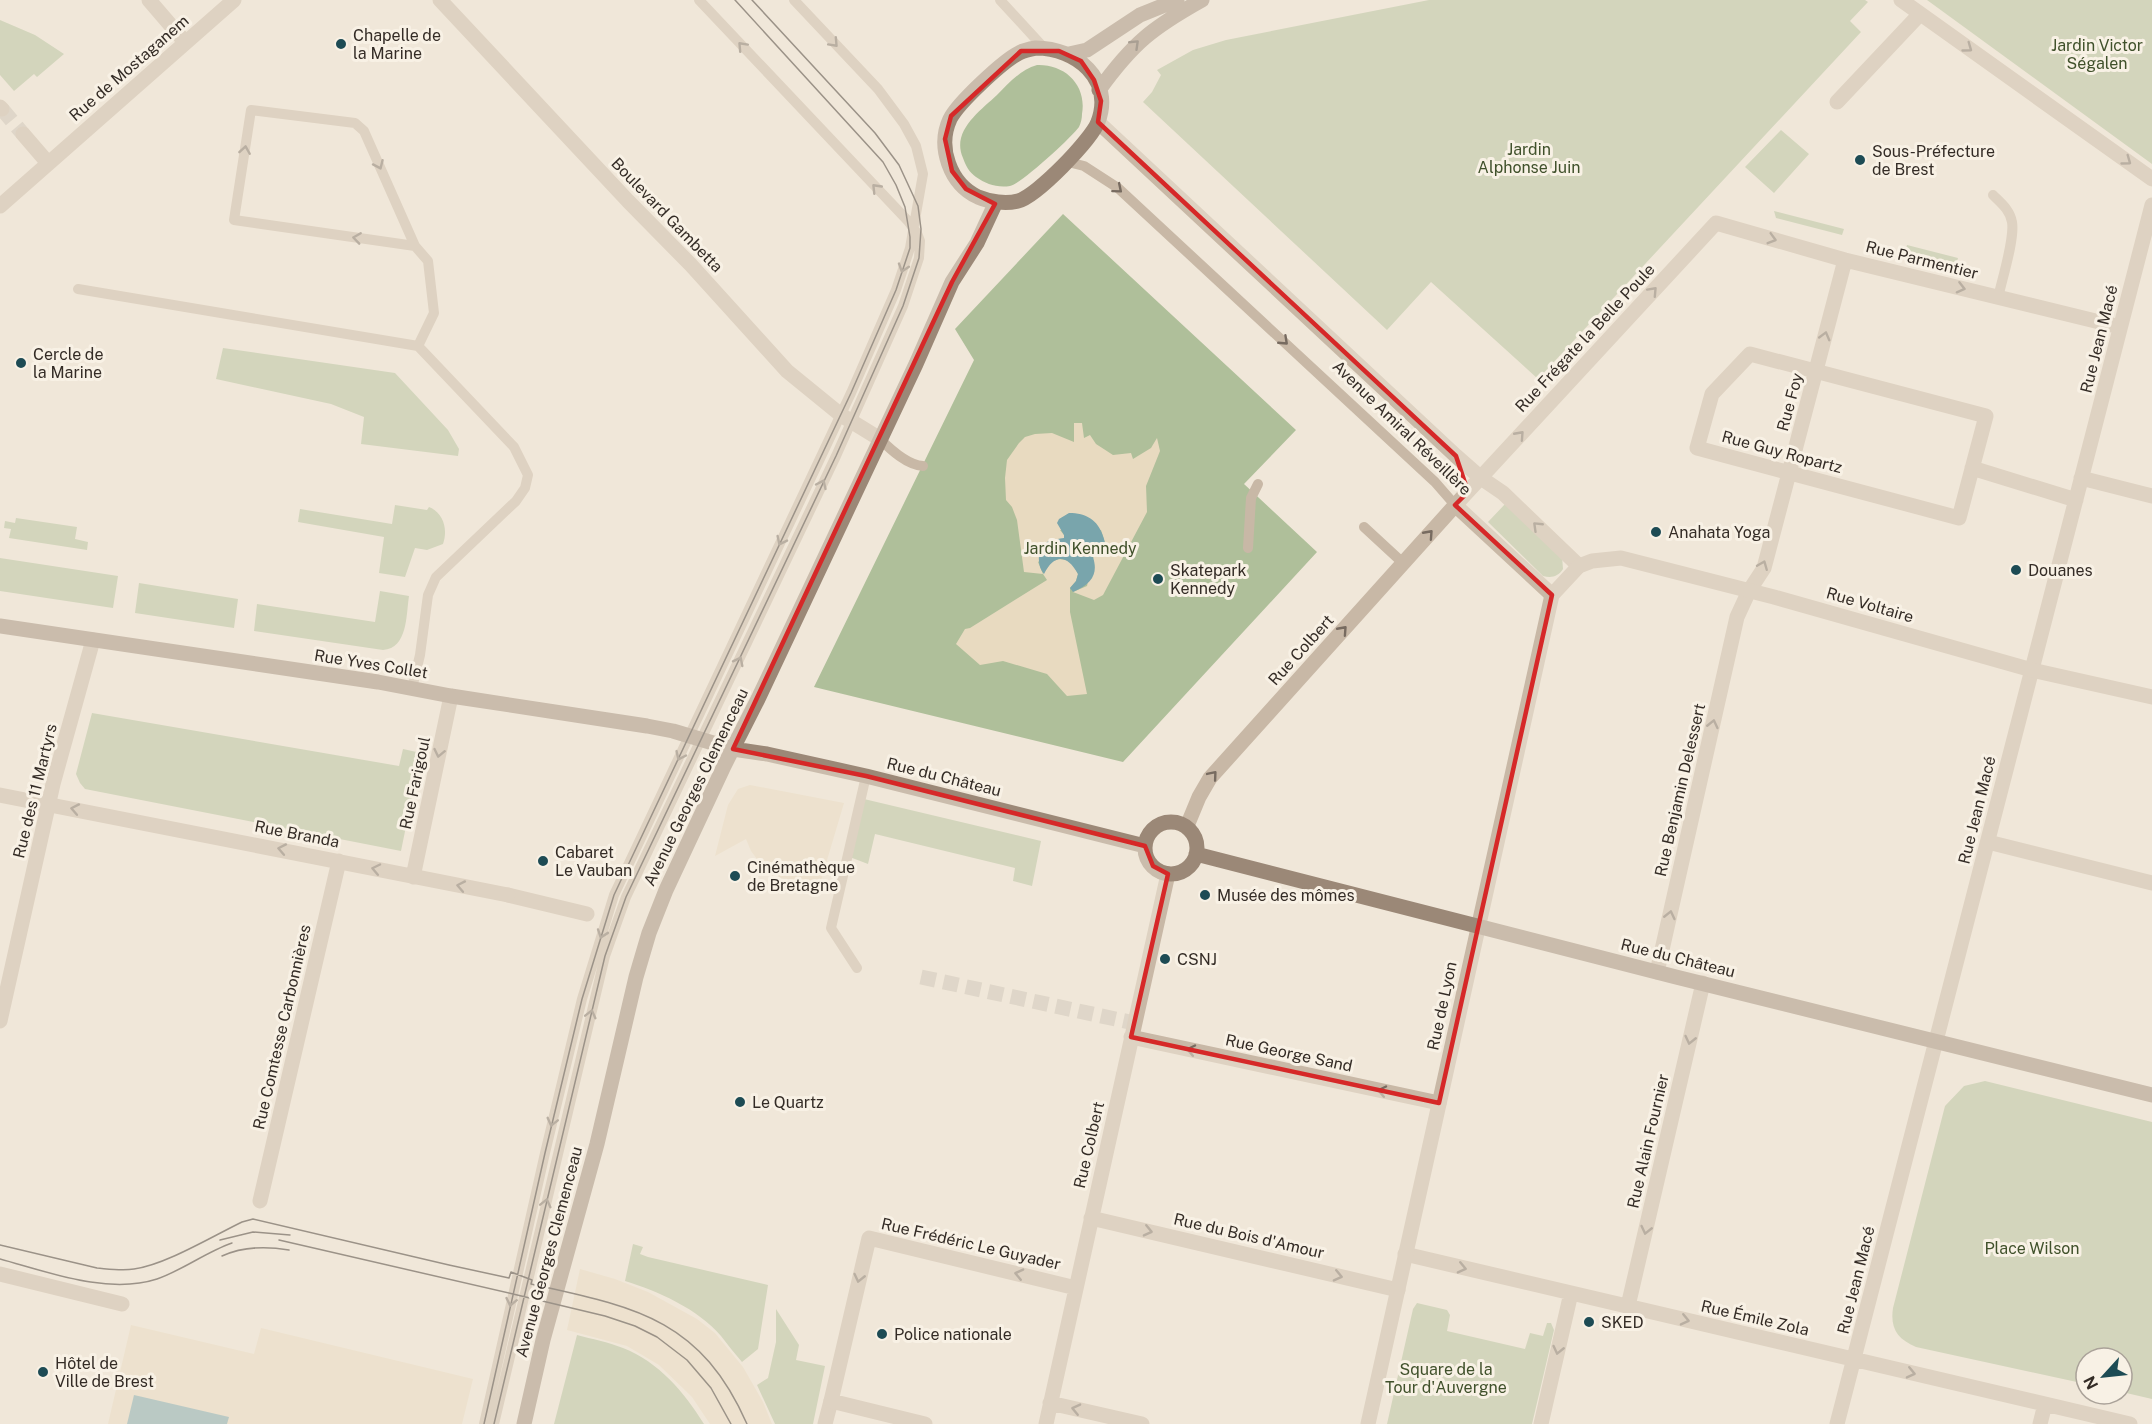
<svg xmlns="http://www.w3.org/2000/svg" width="2152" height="1424" font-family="'Public Sans',sans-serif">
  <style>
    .green { fill: #afbf9a }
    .plaza { fill: #e8dac0 }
    .water { fill: #79a5ac }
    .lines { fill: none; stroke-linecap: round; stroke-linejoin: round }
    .minor-tunnel { stroke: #cac2b5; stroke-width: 15; stroke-dasharray: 15 8; stroke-linecap: butt }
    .service { stroke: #c8b8a6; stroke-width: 10 }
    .pedestrian { stroke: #c8b8a6; stroke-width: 15 }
    .minor { stroke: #c8b8a6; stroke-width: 15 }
    .tertiary { stroke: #c8b8a6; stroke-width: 15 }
    .secondary { stroke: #9b8877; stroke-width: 15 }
    .tram { stroke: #342c26; stroke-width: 1.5 }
    .oneway { stroke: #776b60 }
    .oneway2 { stroke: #53483e }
    .marked { fill: none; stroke: #d62828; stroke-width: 4.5; stroke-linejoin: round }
    .poi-dot { fill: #1d4b54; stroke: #f8f1e5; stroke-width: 2 }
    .labels { text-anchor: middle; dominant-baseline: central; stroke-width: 6; stroke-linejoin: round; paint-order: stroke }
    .poi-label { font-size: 16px; fill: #342c26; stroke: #f8f1e5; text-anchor: start }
    .park-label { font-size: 16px; fill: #40512b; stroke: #f8f1e5 }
    .street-label { font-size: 16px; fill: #342c26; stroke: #f8f1e5 }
  </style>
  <rect width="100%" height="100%" fill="#f0e7d9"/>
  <path class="green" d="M1429,0h436l3,2 -18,19 11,11 -323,347 -107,-97 -44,48 -244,-228 9,-10 9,-17 -4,-5 36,-20 33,-10z
    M1927,0h225v164z
    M0,20l35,15 29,19 -27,23 -3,-3 -20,17 -14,-16z
    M1037,65c28,-1 50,20 45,49 0,4 -1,9 -3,13 -8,11 -58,57 -69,59 -13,2 -24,-2 -34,-9 -7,-5 -10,-11 -13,-19 -12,-27 17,-47 34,-63 12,-12 23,-25 40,-30z
    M1781,130l28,24 -35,39 -29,-26z
    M1774,211l70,18 -2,6 -66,-17z
    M1063,214l233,216 -52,54 73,68 -194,210 -309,-75 160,-327 -19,-31z
    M1907,245l51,13 -2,7 -51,-13z
    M223,348l172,25 53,57 11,19 -1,7 -97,-12 3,-27 -33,-13 -115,-25z
    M1506,503l56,53 1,13c-5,8 -12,9 -20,7l-55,-54z
    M395,505l32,5 2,-3c15,6 19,23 14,37l-16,6 -12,-2 -10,29 -26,-4 5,-36 -86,-15 2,-13 92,15z
    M16,518l61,9 -2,12 13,3 -1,8 -78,-12 2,-9 -7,-1 1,-7 10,2z
    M0,558l118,18 -5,32 -113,-17z
    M139,583l99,16 -4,29 -99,-15z
    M380,591l29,5c-3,19 -1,52 -26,54l-129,-19 3,-27 118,18z
    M92,713l307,53 4,-17 18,4 -20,98 -316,-62 -5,-6 -4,-9z
    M864,799l177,42 -9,45 -19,-5 2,-13 -140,-34 -7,30 -21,-8z
    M1985,1081l167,41v277l-30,-7v-34h-36v26l-170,-37c-19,-8 -26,-19 -23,-39l52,-202 19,-20z
    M633,1244l10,3 -3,7 8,3 120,28 -10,64 -16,13c-7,-8 -14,-17 -21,-26 -23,-27 -63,-45 -96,-55z
    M1417,1303l30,7 3,5 -3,16 78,18 5,-16 13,3 4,-13h4l3,7 -22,94h-145l26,-115z
    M776,1309l23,36 -3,15 29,6 -12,58h-38l-18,-39 11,-7 8,-36z
    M577,1335c15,4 31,7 46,13 36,14 61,44 81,76h-150z"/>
  <path class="plaza" d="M1074,423h8l2,15 6,-3 6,9 17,11 18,-2 2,6 18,-11 6,-10 3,13 -14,35 1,26 -44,83 -9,5 -21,-8 14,-6 7,-31 -6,-9 3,-3 13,8 2,-5 -5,-16h-41l4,5v3l-26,24 5,12 8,-12 8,-3 7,1 7,4 5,10 -2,7 -6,7v24l17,82 -20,2 -20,-22 -44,-13 -23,4 -24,-21 9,-15 5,-1 77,-48 -4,-6 -19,-2 -7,-52 -5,-13 -6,-7 -1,-22 2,-18 12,-17 6,-6 10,-3 17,-1 22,9z
    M750,785l94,18 -25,84 -50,-12 -18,-24 -5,-12 -31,17 13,-51 10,-16z
    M580,1269l35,10 33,13 49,27 18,14 28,34 20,35 9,22h-62l-18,-27 -33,-32 -32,-19 -60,-16z
    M131,1325l123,29 7,-26 212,51 -11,45h-354z"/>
  <path class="water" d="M1069,513c17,0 29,7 34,23 2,6 3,9 1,15l-13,-7 -3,2c12,22 9,36 -15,46l-3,-4 6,-7 2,-7c-11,-20 -24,-20 -34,0 -8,-9 -7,-28 5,-33 5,-2 10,-2 15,-3v-3l-7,-12 2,-4z
    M134,1395l95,22 -2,7h-100z"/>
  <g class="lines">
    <path class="minor-tunnel" d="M2,109l21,25
      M921,977l213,46"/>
    <path class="service" d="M1000,0l44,48
      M1068,162l16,4 34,22 317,294 20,23
      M1993,195c8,8 17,15 19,27 3,17 -10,57 -14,76
      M415,246l-181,-26 17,-110 104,13 9,8 51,115 13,15 6,52 -16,33
      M78,289l340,57 96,101 14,28 -3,13 -9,13 -80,76 -8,18 -8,60 -8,33
      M880,439c11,11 27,26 43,27
      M1364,527l39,36
      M1248,548l3,-50 7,-14
      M857,968l-26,-40 35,-152
      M484,1424l61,-271 37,-154 32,-104 237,-502 45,-103 14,-42 13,-74 -7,-28 -12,-22 -26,-35 -84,-89
      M494,1424l111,-468 21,-59 210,-441 67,-150 16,-48 1,-17 -3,-8 -9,-12 -209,-221"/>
    <path class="pedestrian" d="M508,895l79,19
      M0,1274l122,30
      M825,1424l6,-23"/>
    <path class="minor" d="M149,0l36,42
      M1901,0l251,179
      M1837,102l83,-88
      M0,107l2,2
      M1098,122l358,334 25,22 22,15 76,73
      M23,134l25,29
      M0,206l234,-206
      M1750,354l236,62 -27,102 -262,-70 15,-54z
      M1972,468l104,32
      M2081,478l71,18
      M1455,505l97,90
      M0,795l508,100
      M1187,826l12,-29 11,-19 249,-277 257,-278 129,37 275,67
      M1988,842l164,41
      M413,877l38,-181
      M1657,972l80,-355 12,-26 15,-23 81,-308
      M0,1021l53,-237 40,-144
      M1131,1037l308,66
      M260,1201l79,-340
      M1091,1218l307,72
      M1405,1254l725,170
      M1628,1306l75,-323
      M1050,1403l92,21
      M925,1424l-94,-23 38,-163 207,50
      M1046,1424l122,-550
      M1541,1424l30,-131
      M1837,1424l315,-1219
      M2040,1424l5,-20"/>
    <path class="tertiary" d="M440,0l188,201 63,64 96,106 54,44 39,24
      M1368,1424l184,-829 27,-29 13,-5 29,-3 153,39 258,73 120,27"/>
    <path class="secondary" d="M1036,48c40,0 78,31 62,74 -7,18 -61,74 -80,79 -12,3 -28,1 -40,-4 -28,-13 -41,-50 -28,-78 8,-16 53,-58 69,-66 5,-3 11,-4 17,-5z
      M1069,54l18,-4 53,-35 37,-15
      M1099,90c34,-47 53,-62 103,-90
      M0,626l378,56 73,14 196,30 26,5 60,18 34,5 99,22 279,70
      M1145 848a26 26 0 1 1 52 0a26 26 0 1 1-52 0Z
      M1196,854l480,123 476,118
      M524,1424l19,-84 54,-196 39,-167 13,-44 17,-43 58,-124 34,-67 158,-335 36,-82 25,-39 19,-41"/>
    <path class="tram" d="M220,1240l33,-8 37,3
      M279,1240l234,54 92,22 30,10 22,11 30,23 24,28 20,36
      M0,1245l97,23c12,1 25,3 37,1 31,-4 79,-33 108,-47l11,-3 196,46 60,13 2,-6 21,8 -1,4c104,23 169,34 216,140
      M222,1256c22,-10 44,-10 67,-6
      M0,1259c48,13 108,36 157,20 26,-9 49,-27 75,-36
      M484,1424l61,-271 37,-154 32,-104 237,-502 45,-103 14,-42v-11l-5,-30 -9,-22 -13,-23 -148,-162
      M494,1424l111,-468 21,-59 210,-441 67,-150 16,-48 2,-29 -3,-23 -19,-41 -24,-32 -123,-133"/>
  </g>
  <defs><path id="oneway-chevron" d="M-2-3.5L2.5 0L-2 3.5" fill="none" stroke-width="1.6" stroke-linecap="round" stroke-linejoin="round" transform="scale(1.5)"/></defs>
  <g class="oneway">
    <use href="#oneway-chevron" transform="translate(834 43) rotate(47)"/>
    <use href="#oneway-chevron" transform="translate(742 46) rotate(-133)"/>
    <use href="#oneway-chevron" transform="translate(1968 48) rotate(36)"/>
    <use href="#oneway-chevron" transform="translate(245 150) rotate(-81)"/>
    <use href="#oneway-chevron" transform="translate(2127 161) rotate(36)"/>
    <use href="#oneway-chevron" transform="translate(379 165) rotate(66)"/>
    <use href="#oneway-chevron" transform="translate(876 188) rotate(-134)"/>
    <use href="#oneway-chevron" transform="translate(1118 189) rotate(40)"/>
    <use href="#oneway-chevron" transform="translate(357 238) rotate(-172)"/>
    <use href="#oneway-chevron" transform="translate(1772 239) rotate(16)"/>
    <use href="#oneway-chevron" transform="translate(903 268) rotate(108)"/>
    <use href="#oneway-chevron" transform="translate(1961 288) rotate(14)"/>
    <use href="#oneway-chevron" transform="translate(1653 291) rotate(-47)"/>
    <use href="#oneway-chevron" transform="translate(1825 336) rotate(-75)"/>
    <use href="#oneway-chevron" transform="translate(1284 341) rotate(43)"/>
    <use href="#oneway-chevron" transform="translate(1520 435) rotate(-48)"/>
    <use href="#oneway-chevron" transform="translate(822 484) rotate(-65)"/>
    <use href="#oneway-chevron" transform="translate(1537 526) rotate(-136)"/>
    <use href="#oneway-chevron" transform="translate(1429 534) rotate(-48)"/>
    <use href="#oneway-chevron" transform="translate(781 541) rotate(116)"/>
    <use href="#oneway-chevron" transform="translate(1763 565) rotate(-68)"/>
    <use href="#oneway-chevron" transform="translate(1343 630) rotate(-48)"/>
    <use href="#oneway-chevron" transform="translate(739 661) rotate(-63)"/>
    <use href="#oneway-chevron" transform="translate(1713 724) rotate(-77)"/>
    <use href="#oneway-chevron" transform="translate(439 753) rotate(102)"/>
    <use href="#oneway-chevron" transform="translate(680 756) rotate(115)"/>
    <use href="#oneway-chevron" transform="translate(1213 775) rotate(-50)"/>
    <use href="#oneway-chevron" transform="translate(75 809) rotate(-169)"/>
    <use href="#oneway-chevron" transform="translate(282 849) rotate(-169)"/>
    <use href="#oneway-chevron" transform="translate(376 869) rotate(-168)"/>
    <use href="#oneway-chevron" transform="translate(461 886) rotate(-169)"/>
    <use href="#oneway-chevron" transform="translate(1670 915) rotate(-77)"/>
    <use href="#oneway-chevron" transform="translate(602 934) rotate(109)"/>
    <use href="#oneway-chevron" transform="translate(591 1014) rotate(-76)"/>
    <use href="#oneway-chevron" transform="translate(1690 1040) rotate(103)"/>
    <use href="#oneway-chevron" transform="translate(1191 1050) rotate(-168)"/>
    <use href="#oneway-chevron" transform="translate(1382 1091) rotate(-168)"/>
    <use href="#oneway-chevron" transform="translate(552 1122) rotate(104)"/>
    <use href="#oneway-chevron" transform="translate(546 1203) rotate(-76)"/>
    <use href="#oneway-chevron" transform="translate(1646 1230) rotate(103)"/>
    <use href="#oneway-chevron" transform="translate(1148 1231) rotate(13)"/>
    <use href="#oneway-chevron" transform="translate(1462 1268) rotate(13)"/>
    <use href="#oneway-chevron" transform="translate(1019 1274) rotate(-167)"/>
    <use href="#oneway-chevron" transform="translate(1338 1276) rotate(13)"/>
    <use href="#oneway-chevron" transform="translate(859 1278) rotate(103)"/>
    <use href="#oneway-chevron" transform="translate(511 1302) rotate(102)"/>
    <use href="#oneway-chevron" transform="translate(1685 1320) rotate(13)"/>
    <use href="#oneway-chevron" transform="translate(1558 1350) rotate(103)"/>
    <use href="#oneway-chevron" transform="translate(1911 1373) rotate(13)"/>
    <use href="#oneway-chevron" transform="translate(1076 1409) rotate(-167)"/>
  </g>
  <use class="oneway2" href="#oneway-chevron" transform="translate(1135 44) rotate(-44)"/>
  <path d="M0 0H2152V1424H0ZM1021,51h38l22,10 13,19 7,21 -3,21 358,334 12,36 -13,13 97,90 -113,508 -308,-66 37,-163 -15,-8 -8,-20 -279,-70 -133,-27 219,-467 43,-78 -29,-15 -14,-18 -7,-32 6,-23z" fill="#f0e7d9" fill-opacity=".55" fill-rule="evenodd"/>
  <path class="marked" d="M1021,51h38l22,10 13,19 7,21 -3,21 358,334 12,36 -13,13 97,90 -113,508 -308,-66 37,-163 -15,-8 -8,-20 -279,-70 -133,-27 219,-467 43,-78 -29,-15 -14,-18 -7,-32 6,-23z"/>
  <g class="poi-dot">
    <circle cx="341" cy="44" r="6"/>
    <circle cx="1860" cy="160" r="6"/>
    <circle cx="21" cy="363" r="6"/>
    <circle cx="1656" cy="532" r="6"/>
    <circle cx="2016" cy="570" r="6"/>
    <circle cx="1158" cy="579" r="6"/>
    <circle cx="543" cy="861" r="6"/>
    <circle cx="735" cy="876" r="6"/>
    <circle cx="1205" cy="895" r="6"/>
    <circle cx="1165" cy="959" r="6"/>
    <circle cx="740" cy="1102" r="6"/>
    <circle cx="1589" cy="1322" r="6"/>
    <circle cx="882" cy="1334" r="6"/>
    <circle cx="43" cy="1372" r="6"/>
  </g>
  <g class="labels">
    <g class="poi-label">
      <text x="353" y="35">Chapelle de<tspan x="353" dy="18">la Marine</tspan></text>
      <text x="1872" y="151">Sous-Préfecture<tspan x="1872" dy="18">de Brest</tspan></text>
      <text x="33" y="354">Cercle de<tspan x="33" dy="18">la Marine</tspan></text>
      <text x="1668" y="532">Anahata Yoga</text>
      <text x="1170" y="570">Skatepark<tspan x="1170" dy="18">Kennedy</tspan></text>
      <text x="2028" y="570">Douanes</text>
      <text x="555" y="852">Cabaret<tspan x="555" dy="18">Le Vauban</tspan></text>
      <text x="747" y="867">Cinémathèque<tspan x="747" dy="18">de Bretagne</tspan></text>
      <text x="1217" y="895">Musée des mômes</text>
      <text x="1177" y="959">CSNJ</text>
      <text x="752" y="1102">Le Quartz</text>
      <text x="1601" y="1322">SKED</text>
      <text x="894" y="1334">Police nationale</text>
      <text x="55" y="1363">Hôtel de<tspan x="55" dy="18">Ville de Brest</tspan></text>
    </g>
    <g class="park-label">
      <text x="2097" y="45">Jardin Victor<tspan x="2097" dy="18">Ségalen</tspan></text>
      <text x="1529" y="149">Jardin<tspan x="1529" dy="18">Alphonse Juin</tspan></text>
      <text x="1080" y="548">Jardin Kennedy</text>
      <text x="2032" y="1248">Place Wilson</text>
      <text x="1446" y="1369">Square de la<tspan x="1446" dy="18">Tour d'Auvergne</tspan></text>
    </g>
    <g class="street-label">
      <text transform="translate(129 68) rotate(-41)">Rue de Mostaganem</text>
      <text transform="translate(667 215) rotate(46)">Boulevard Gambetta</text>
      <text transform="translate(1922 260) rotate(14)">Rue Parmentier</text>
      <text transform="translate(1585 338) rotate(-47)">Rue Frégate la Belle Poule</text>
      <text transform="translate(2099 339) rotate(-76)">Rue Jean Macé</text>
      <text transform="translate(1790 402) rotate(-75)">Rue Foy</text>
      <text transform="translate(1402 428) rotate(44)">Avenue Amiral Réveillère</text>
      <text transform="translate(1782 452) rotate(15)">Rue Guy Ropartz</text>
      <text transform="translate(1870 605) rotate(16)">Rue Voltaire</text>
      <text transform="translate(1301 650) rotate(-48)">Rue Colbert</text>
      <text transform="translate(371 664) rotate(9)">Rue Yves Collet</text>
      <text transform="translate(944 777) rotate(14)">Rue du Château</text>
      <text transform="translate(415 783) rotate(-78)">Rue Farigoul</text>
      <text transform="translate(696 787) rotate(-64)">Avenue Georges Clemenceau</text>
      <text transform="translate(1680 790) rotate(-77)">Rue Benjamin Delessert</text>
      <text transform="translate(35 791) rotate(-76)">Rue des 11 Martyrs</text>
      <text transform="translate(1977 810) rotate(-76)">Rue Jean Macé</text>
      <text transform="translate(297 834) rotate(11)">Rue Branda</text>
      <text transform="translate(1678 958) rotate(14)">Rue du Château</text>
      <text transform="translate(1442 1006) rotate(-78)">Rue de Lyon</text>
      <text transform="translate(282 1027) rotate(-77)">Rue Comtesse Carbonnières</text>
      <text transform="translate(1289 1053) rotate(12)">Rue George Sand</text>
      <text transform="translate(1648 1141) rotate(-77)">Rue Alain Fournier</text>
      <text transform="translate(1089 1145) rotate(-77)">Rue Colbert</text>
      <text transform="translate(1249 1236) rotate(13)">Rue du Bois d'Amour</text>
      <text transform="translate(971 1244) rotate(13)">Rue Frédéric Le Guyader</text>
      <text transform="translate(549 1252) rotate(-75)">Avenue Georges Clemenceau</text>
      <text transform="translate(1856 1280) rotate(-76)">Rue Jean Macé</text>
      <text transform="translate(1755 1318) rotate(13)">Rue Émile Zola</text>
    </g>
  </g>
  <g transform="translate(2104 1376) rotate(243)"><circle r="28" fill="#f8f1e5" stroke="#aaa299" stroke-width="1.5"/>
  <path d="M0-4.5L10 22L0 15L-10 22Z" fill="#1d4b54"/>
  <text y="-9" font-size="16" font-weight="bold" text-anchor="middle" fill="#342c26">N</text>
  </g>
</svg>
